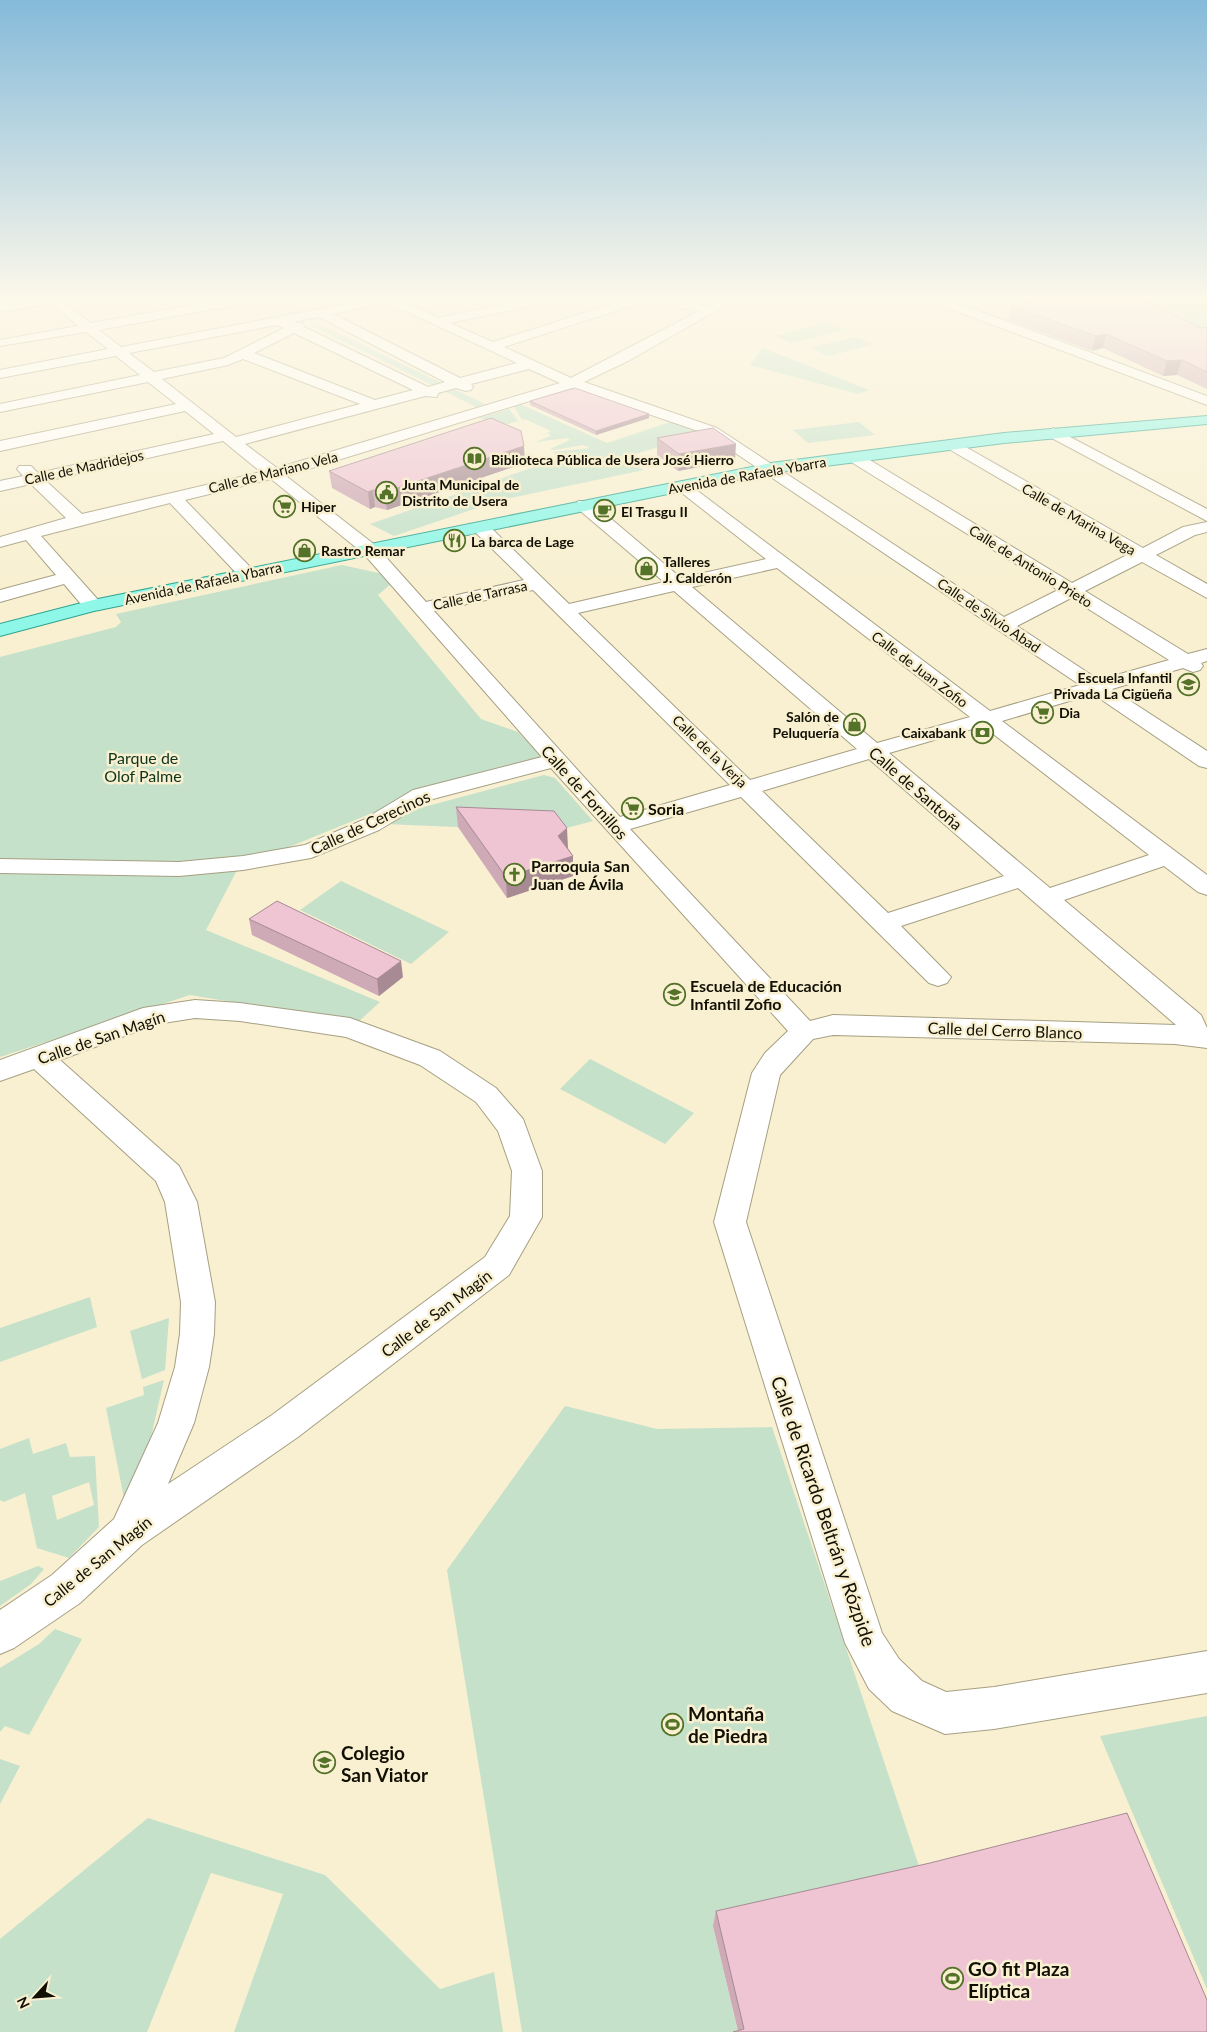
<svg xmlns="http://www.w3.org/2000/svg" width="1207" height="2032" font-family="Lato,sans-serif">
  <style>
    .green { fill: #c5e1ca; fill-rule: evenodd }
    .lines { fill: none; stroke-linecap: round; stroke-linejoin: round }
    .minor-casing { stroke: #a69f82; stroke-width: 2 }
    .major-casing { stroke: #31a38e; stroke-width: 2 }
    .minor { fill: #fff; fill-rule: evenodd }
    .major { fill: #8ef7e8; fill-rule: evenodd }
    .wall { fill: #cea9b6 }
    .shaded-wall { fill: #a78a94 }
    .building { fill: #efc5d4; stroke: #a78a94 }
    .labels { text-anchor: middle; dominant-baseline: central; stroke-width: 5; stroke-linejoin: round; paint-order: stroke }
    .far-poi-label { font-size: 14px; font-weight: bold; fill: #121005; stroke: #f8f0d1; text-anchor: start }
    .far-street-label { font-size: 14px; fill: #121005; stroke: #f8f0d1 }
    .park-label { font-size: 16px; fill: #0b341a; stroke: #f8f0d1 }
    .street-label { font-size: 16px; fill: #121005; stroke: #f8f0d1 }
    .poi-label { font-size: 16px; font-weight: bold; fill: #121005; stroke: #f8f0d1; text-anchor: start }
    .near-street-label { font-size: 19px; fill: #121005; stroke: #f8f0d1 }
    .near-poi-label { font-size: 19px; font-weight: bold; fill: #121005; stroke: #f8f0d1; text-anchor: start }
  </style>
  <rect width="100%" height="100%" fill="#f8f0d1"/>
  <path class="green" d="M1116,301h91v33z
    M317,323l168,81 -9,3 -166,-82z
    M825,323l19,7 -52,13 -17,-7z
    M855,337l20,7 -46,12 -19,-8z
    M763,348l106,42 -11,4 -108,-29z
    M520,404l87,39 72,-24 33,12 -90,27 22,12 -143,30 -107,36 -24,-12 193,-67 -11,-5 38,-4 -7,-3 -29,5 -4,-1 20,-9 -3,-2 -32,4 16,-6 -4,-3 4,-2 -26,-12 -3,1 -8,-14z
    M509,409l9,12 -10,3 -30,-6z
    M859,422l16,13 -67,8 -15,-13z
    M342,565l41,9 9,9 -14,12 103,124 37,13 24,25 -121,32 -29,16 -125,51 -31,16 -30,58 174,72 -23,21 -167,-28 -190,62v-400l116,-30 5,-5 -5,-8z
    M544,775l11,3 38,43 -38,10 -170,-7 20,-12z
    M341,881l108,51 -38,32 -111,-54z
    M590,1059l104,54 -29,31 -105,-55z
    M90,1297l7,30 -97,35v-34z
    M169,1318l-4,52 -23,9 -12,-48z
    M164,1380l-14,61 -26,57 -18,-90 38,-13 -1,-8z
    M565,1406l92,23 115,-2 151,451 -210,48 25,106h-216l-75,-462z
    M29,1438l4,16 33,-11 4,14 25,-1 4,71 -30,31 -32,-10 -12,-55 -21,9 -4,-2v-51zM89,1482l5,23 -37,15 -5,-24z
    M38,1566l6,3 -13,15 -31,22v-25z
    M55,1629l27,10 -53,96 -24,-9 -5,6v-64l39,-24z
    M1207,1716v273l-107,-253z
    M0,1759l20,7 -20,38z
    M148,1818l177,57 115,114 54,-17 9,60h-269l49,-138 -72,-21 -64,159h-147v-93z"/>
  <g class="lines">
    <defs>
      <path id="minor" d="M22,301h40l29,22 126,-22h25l-6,4 -137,25 22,17 241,-46h39l37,17 82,-17h23l-6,4 -87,18 43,19 128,-41h18l-2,3 -133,43 67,31 128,-67 -35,-7 -2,-3h22l25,5 9,-5h15l-103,59 -46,22 133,46 287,189 54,-27 -210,-130 -2,-3 2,-3h12l212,129 57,-29 -182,-106 -3,-3 3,-3h10l186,106 40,-21 24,-5v10l-12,3 -39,20 51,29v14l-65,-36 -57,29 103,63 19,-5v12l-6,2 2,3 -3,4 -7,2 -10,-4 -71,21 95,62v17l-8,-2 -106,-72 -91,27 205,154v20l-9,-3 -34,-26 -100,34 137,115 6,13v20l-32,-4 -342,-9 -20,4 -33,36 -34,147 136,411 17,26 23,22 24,11 48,-5 213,-36v42l-213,36 -49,5 -53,-23 -23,-22 -24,-46 -131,-421 38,-149 13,-20 23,-22 -237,-263 -122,32 -50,30 -68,28 -68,12 -64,6 -179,-3v-14l179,3 64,-6 62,-11 58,-25 50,-30 129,-33 -179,-204 -92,-74 -86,21 68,70 3,4 -3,4h-12l-71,-75 -129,33 59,66 2,4 -2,4h-14l-22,-26 -64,18v-12l56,-15 -30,-35 -26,7v-10l66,-19 -35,-34 -31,7v-10l23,-5 -6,-7 2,-3h12l7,7 176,-39 -29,-23 -185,40v-10l176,-37 -28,-22 -148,30v-8l140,-29 -24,-19 -116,22v-8l108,-21 -22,-17 -86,14v-6l78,-14 -29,-25 -6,4 -43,7v-8zM386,302l131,61 -57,15 -127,-64zM319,317l126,65 -17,5 -124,-60 -1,-4 -11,-1zM277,325l7,3 -60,30 -70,14 -25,-19zM294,333l119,57 -38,10 -121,-47zM243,359l117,45 -124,33 -74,-58 66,-14zM529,369l31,14 -283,85 -32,-24 180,-48 12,1 1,-4 18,-5 10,3 5,-1 2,-3 -2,-3zM572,388l135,46 373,251 -90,26 -303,-228 -6,-2 -8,5 93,73 -85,19 -91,-77h-12l-2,4 2,4 86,73 -95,22 -83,-81h-12l-3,4 3,4 50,49 -98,22 -51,-57 -89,-69zM223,441l38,31 -179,42 -36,-33zM777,568l193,149 -93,26 -185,-156zM533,590l197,195 -110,32 -186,-206zM674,591l183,158 -107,31 -172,-167zM1071,598l98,62 -70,20 -82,-54zM983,726l166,129 -99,33 -161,-135zM869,759l135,117 -116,37 -126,-122zM741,797l188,186 9,3 9,-3 4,-6 -50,-51 117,-38 158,137 -343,-10 -23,6 -180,-192z
        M935,301h17l255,95v9l-270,-101z
        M1053,428l154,81v12l-159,-85 -3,-3z
        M195,1000l45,3 110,15 90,33 56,37 27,31 19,52v46l-33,58 -211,162 -156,108 -62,58 -66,45 -14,6v-44l52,-35 62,-56 44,-96 17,-56 5,-33 1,-32 -16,-100 -9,-21 -122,-112 -34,12v-21l143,-52zM195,1018l45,3 106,16 74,28 56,37 22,29 14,40 -2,45 -25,41 -213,158 -104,69 26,-61 15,-56 5,-33 1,-32 -18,-100 -18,-36 -119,-106 97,-36z"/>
      <path id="major" d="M1207,416v8l-203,19 -233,30 -677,138 -94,25v-12l93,-24 678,-137 233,-30z"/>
    </defs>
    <use href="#minor" class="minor-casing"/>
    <use href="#major" class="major-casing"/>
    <use href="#minor" class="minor"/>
    <use href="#major" class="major"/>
  </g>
  <path class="wall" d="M1011,306l190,22h6v61l-30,-14 -14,1 -60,-28 -11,3 -84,-31z
    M530,401l119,13v4l-53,17 -66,-30z
    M657,438l78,22 -57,11 -21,-16z
    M525,463l-138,47 -12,-3 -5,2 -38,-21 -3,-17z
    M456,807l112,41 5,8v20l-66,22 -49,-71z
    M249,919l154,58 -24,19 -127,-61z
    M716,1911l491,89 -469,31 -25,-105z"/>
  <path class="shaded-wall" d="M1106,334l-3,14 -11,3 4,-15z
    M1182,360l-5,15 -14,1 4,-15z
    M649,414v4l-53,17v-4z
    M736,444l-1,16 -57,11 1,-17z
    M524,446l1,17 -138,47 -2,-18z
    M373,490l2,17 -5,2 -2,-17z
    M567,828l1,20 -10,9v-21z
    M573,856v20l-66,22 -1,-21z
    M401,961l2,16 -24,19 -2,-17z"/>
  <path class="building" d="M1032,301h110l16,6 43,21 5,-1 1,1v44l-25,-12 -15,1 -61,-27 -10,2 -85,-30z
    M575,388l74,26 -53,17 -66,-30z
    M491,418l30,13 3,15 -139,46 -12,-2 -5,2 -39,-21z
    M713,428l23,16 -57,10 -22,-16z
    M456,807l98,4 13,17 -9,8 15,20 -67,21z
    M277,901l124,60 -24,18 -128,-60z
    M1127,1813l80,187v32h-474l11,-3 -28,-118 214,-48z"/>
  <linearGradient id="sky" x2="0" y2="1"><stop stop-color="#85bad9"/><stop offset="0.51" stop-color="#fcf8ea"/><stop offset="1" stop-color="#fcf8ea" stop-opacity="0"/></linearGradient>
  <rect width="1207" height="585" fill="url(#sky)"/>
  <defs>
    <symbol id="library-ring" viewBox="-11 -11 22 22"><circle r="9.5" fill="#f8f0d1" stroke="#547228" stroke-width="1.5"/><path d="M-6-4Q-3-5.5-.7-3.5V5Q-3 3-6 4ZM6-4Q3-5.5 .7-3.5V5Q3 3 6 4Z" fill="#547228"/></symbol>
    <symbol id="civic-ring" viewBox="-11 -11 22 22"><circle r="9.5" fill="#f8f0d1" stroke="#547228" stroke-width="1.5"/><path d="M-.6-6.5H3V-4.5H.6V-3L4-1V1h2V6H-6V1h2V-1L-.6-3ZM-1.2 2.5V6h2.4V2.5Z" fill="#547228"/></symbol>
    <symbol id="supermarket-ring" viewBox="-11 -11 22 22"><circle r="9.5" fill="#f8f0d1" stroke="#547228" stroke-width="1.5"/><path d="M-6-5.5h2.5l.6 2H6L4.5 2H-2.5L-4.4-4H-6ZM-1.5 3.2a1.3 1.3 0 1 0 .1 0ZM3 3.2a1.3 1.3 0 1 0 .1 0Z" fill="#547228"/></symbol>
    <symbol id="cafe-ring" viewBox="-11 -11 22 22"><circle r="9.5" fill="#f8f0d1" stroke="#547228" stroke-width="1.5"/><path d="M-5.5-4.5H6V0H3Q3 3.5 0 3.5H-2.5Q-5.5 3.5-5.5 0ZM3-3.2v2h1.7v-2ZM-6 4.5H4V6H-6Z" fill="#547228"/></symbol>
    <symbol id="restaurant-ring" viewBox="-11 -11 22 22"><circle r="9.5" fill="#f8f0d1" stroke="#547228" stroke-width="1.5"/><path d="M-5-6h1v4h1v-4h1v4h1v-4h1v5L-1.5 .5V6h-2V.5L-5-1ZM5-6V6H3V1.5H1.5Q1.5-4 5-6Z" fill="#547228"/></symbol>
    <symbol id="shop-ring" viewBox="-11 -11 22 22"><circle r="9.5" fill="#f8f0d1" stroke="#547228" stroke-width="1.5"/><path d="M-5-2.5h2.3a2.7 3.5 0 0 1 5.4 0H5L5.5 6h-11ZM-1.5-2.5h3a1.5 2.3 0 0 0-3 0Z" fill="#547228"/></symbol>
    <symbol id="school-ring" viewBox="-11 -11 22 22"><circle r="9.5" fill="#f8f0d1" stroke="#547228" stroke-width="1.5"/><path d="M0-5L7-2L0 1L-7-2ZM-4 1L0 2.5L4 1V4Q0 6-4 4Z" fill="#547228"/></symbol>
    <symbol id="bank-ring" viewBox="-11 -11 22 22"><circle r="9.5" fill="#f8f0d1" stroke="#547228" stroke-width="1.5"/><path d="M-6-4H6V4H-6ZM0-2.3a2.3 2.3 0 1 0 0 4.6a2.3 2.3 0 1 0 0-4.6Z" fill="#547228"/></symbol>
    <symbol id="church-ring" viewBox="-11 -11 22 22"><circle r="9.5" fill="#f8f0d1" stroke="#547228" stroke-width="1.5"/><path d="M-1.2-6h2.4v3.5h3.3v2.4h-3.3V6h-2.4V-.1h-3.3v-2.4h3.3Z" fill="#547228"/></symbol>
    <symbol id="stadium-ring" viewBox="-11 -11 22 22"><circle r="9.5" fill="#f8f0d1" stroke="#547228" stroke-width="1.5"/><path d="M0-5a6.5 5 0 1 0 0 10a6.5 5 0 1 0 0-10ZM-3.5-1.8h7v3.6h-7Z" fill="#547228"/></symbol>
  </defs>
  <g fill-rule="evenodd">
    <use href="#library-ring" x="462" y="446" width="25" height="25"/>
    <use href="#civic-ring" x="374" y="480" width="25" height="25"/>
    <use href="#supermarket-ring" x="272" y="494" width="25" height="25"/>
    <use href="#cafe-ring" x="592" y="498" width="25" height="25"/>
    <use href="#restaurant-ring" x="442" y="528" width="25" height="25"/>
    <use href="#shop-ring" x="292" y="538" width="25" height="25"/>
    <use href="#shop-ring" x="634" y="556" width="25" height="25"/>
    <use href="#school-ring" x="1176" y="672" width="25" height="25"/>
    <use href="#supermarket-ring" x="1030" y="700" width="25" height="25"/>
    <use href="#shop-ring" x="842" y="712" width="25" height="25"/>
    <use href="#bank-ring" x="970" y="720" width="25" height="25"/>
    <use href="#supermarket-ring" x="620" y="796" width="25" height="25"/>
    <use href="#church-ring" x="502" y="862" width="25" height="25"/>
    <use href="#school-ring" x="662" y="982" width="25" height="25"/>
    <use href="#stadium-ring" x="660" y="1712" width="25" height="25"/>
    <use href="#school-ring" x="312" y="1750" width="25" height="25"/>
    <use href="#stadium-ring" x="940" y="1966" width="25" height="25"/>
  </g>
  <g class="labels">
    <g class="far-poi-label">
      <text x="491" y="459">Biblioteca Pública de Usera José Hierro</text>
      <text x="402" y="484">Junta Municipal de<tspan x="402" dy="16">Distrito de Usera</tspan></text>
      <text x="301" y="506">Hiper</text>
      <text x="621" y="511">El Trasgu II</text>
      <text x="471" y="541">La barca de Lage</text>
      <text x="321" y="550">Rastro Remar</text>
      <text x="663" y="561">Talleres<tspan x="663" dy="16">J. Calderón</tspan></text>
      <text x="1172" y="677" text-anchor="end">Escuela Infantil<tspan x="1172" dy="16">Privada La Cigüeña</tspan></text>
      <text x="1059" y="712">Dia</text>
      <text x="839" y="716" text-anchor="end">Salón de<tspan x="839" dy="16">Peluquería</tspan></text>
      <text x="966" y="732" text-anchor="end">Caixabank</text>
    </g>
    <g class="far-street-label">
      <text transform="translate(84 467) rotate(-12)">Calle de Madridejos</text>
      <text transform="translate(273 472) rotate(-14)">Calle de Mariano Vela</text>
      <text transform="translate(747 475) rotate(-10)">Avenida de Rafaela Ybarra</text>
      <text transform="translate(1079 519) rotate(30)">Calle de Marina Vega</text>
      <text transform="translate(1031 566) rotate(32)">Calle de Antonio Prieto</text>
      <text transform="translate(203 583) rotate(-12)">Avenida de Rafaela Ybarra</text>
      <text transform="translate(480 595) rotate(-12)">Calle de Tarrasa</text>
      <text transform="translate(989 615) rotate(34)">Calle de Silvio Abad</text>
      <text transform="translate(920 669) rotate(37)">Calle de Juan Zofio</text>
      <text transform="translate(710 751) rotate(44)">Calle de la Verja</text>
    </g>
    <g class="park-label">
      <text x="143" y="757">Parque de<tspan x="143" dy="18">Olof Palme</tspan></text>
    </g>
    <g class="street-label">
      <text transform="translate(916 788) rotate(41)">Calle de Santoña</text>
      <text transform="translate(585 792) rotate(48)">Calle de Fornillos</text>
      <text transform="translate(370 822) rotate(-25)">Calle de Cerecinos</text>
      <text transform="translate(1005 1030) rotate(2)">Calle del Cerro Blanco</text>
      <text transform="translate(101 1037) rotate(-19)">Calle de San Magín</text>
      <text transform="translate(436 1313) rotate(-37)">Calle de San Magín</text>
      <text transform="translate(97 1561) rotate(-39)">Calle de San Magín</text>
    </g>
    <g class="poi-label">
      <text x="648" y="808">Soria</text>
      <text x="531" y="865">Parroquia San<tspan x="531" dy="18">Juan de Ávila</tspan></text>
      <text x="690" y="985">Escuela de Educación<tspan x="690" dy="18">Infantil Zofio</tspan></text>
    </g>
    <g class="near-street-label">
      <text transform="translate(824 1511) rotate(71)">Calle de Ricardo Beltrán y Rózpide</text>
    </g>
    <g class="near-poi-label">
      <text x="688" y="1713">Montaña<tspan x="688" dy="22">de Piedra</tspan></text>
      <text x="341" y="1752">Colegio<tspan x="341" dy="22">San Viator</tspan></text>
      <text x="968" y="1968">GO fit Plaza<tspan x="968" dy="22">Elíptica</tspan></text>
    </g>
  </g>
  <g transform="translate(35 1997) rotate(244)" stroke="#f8f0d1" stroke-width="4" paint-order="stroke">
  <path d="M0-4L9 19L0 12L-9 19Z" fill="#121005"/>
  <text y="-8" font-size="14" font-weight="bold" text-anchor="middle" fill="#121005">N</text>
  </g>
</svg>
